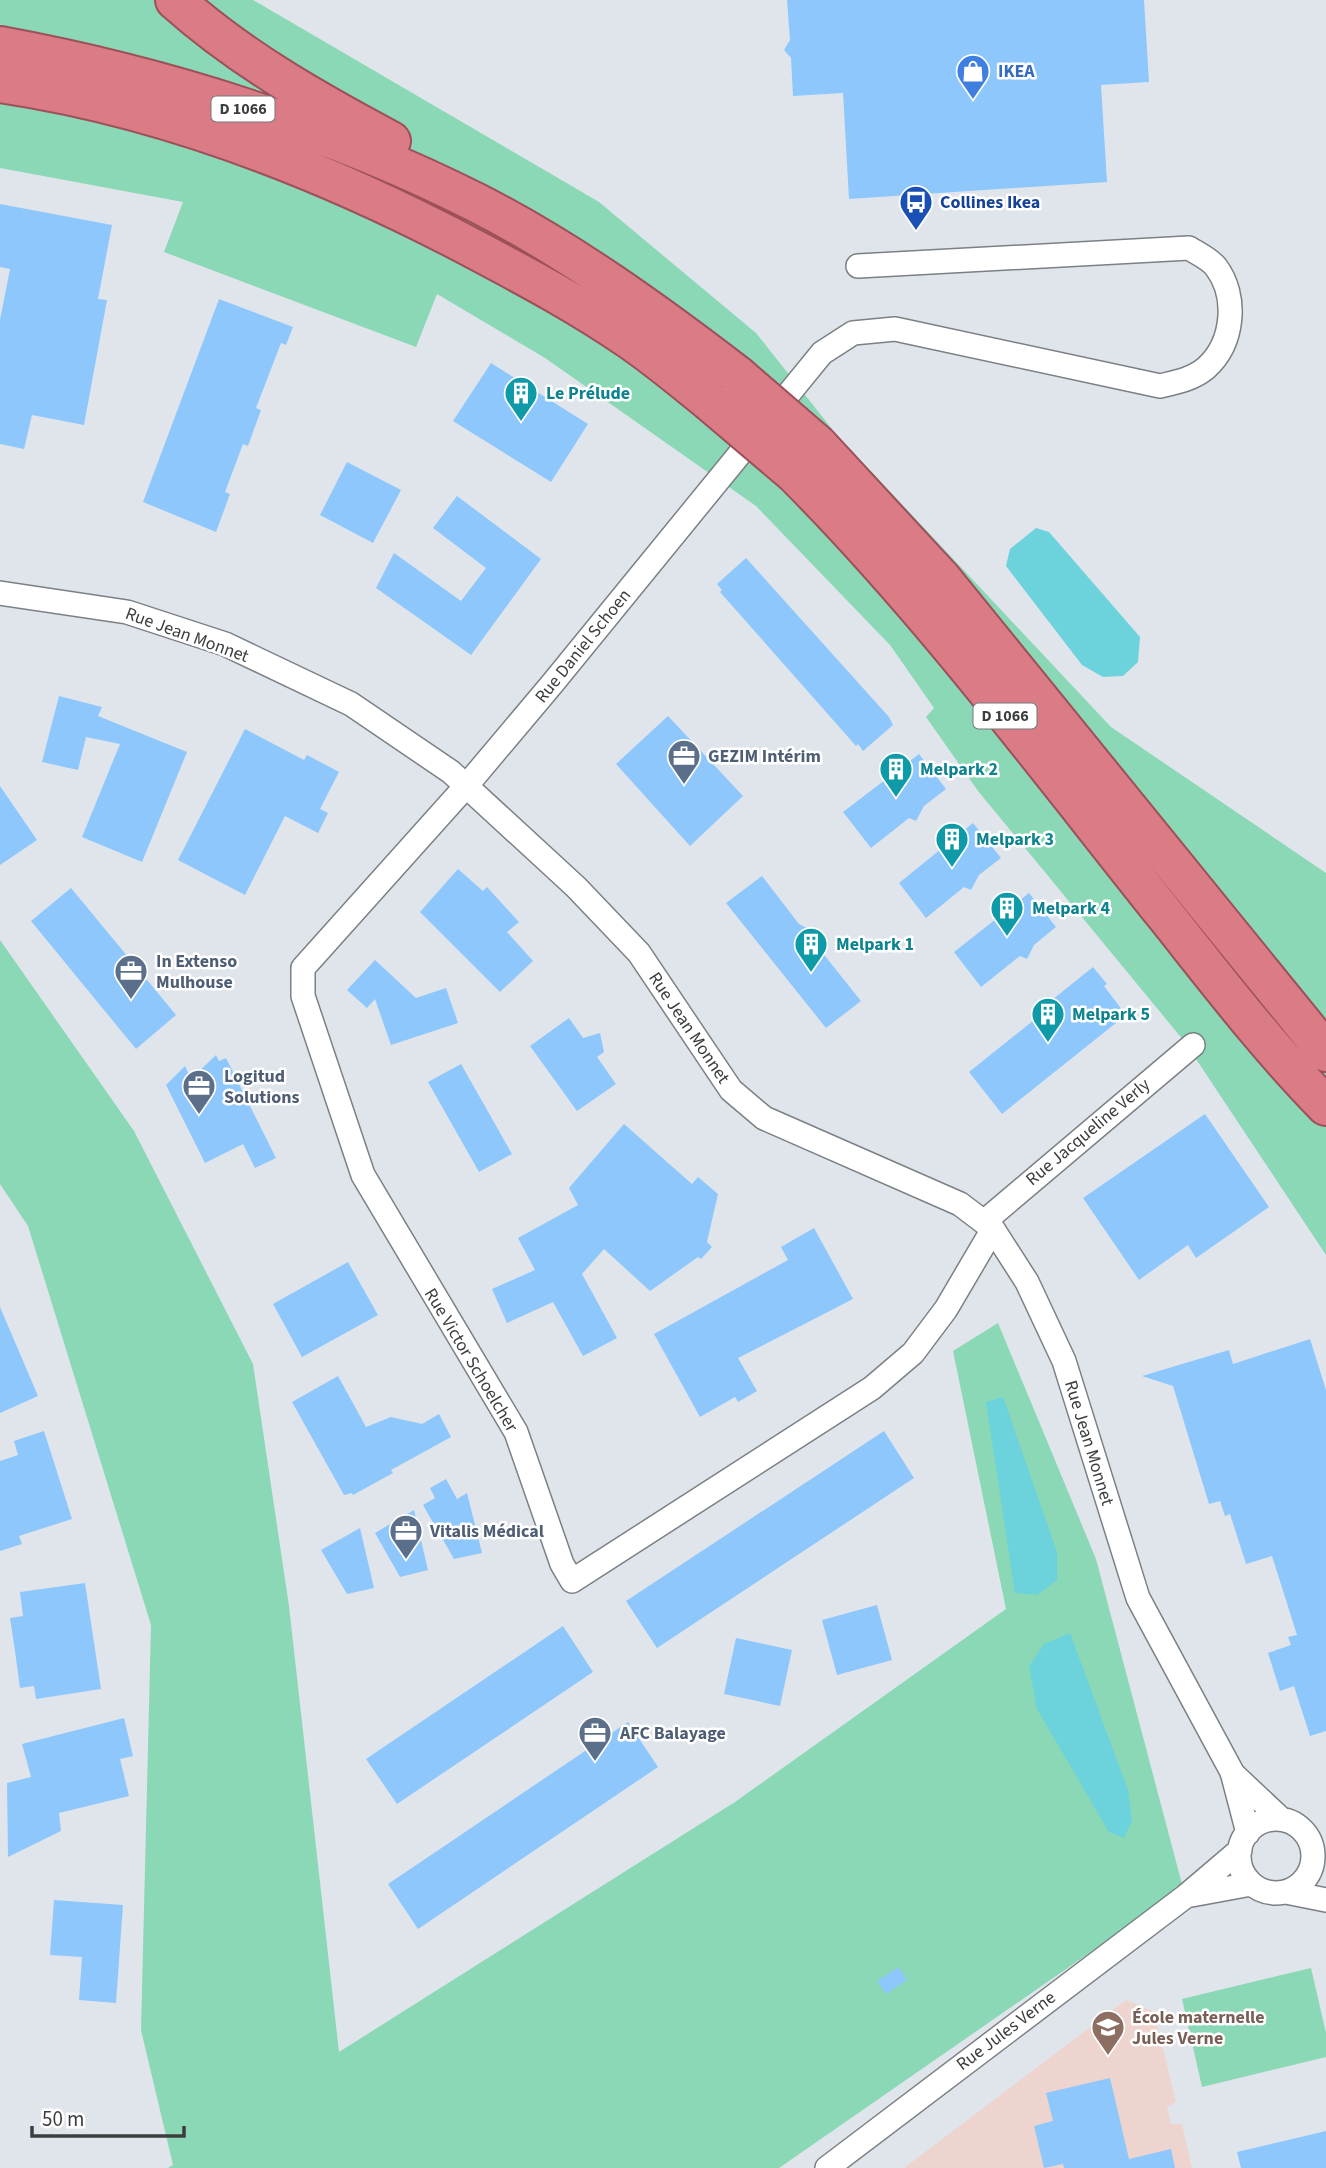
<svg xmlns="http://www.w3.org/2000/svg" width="1326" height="2168" font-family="'Source Sans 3',sans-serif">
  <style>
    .education { fill: #eed4ce }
    .green { fill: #8ad8b5 }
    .water { fill: #6cd2db }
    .building { fill: #8ec7fc }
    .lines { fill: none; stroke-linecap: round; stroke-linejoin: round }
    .minor-casing { stroke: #7b8085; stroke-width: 26 }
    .trunk-casing { stroke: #9c505a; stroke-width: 42 }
    .minor { stroke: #fff; stroke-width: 23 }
    .trunk { stroke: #da7b86; stroke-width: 38 }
    .trunk-bridge-casing { stroke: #9c505a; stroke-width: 42; stroke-linecap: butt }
    .trunk-bridge { stroke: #da7b86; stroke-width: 38 }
    .labels { text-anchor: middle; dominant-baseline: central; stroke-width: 5; stroke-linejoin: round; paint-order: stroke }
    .shield { fill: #fff; stroke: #767779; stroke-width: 2 }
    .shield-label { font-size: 16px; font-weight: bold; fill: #3b3d3f }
    .shop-label { font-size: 18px; font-weight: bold; fill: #366cbe; stroke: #fff; text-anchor: start }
    .transit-label { font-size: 18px; font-weight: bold; fill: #164399; stroke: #fff; text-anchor: start }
    .culture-label { font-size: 18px; font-weight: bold; fill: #0d838f; stroke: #fff; text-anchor: start }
    .street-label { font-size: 18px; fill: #3b3d3f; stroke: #fff }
    .service-label { font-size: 18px; font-weight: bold; fill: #4e5e75; stroke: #fff; text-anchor: start }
    .education-label { font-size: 18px; font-weight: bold; fill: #785e54; stroke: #fff; text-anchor: start }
  </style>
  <rect width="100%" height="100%" fill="#e0e5eb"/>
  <path class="education" d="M1126,2000l28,12 22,90 -9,5 4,17h11l10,44h-288z"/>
  <path class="green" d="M0,0h253l346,202 157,131 80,101 275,293 215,146v382l-142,-214 -206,-250 -52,-74 8,-9 -44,-63 -134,-139 -211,-148 -108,-64 -21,53 -252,-95 19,-50 -183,-34z
    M0,940l134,191 119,233 36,242 50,446 396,-250 271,-193 -53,-258 45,-28 98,236 87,329 -404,280h-611l5,-3 -32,-135 10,-405 -123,-399 -28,-42z
    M1311,1968l15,65v24l-124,30 -20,-88z"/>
  <path class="water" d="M1036,528l13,4 91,105 -2,25 -15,14 -20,1 -21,-12 -76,-99 4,-17z
    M1003,1397l54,155v28l-20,15 -22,-2 -29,-191z
    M1070,1633l58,157 4,31 -8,17 -15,-6 -72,-123 -8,-43 15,-22z"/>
  <path class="building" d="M787,0h357l5,82 -48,3 6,97 -258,17 -6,-106 -50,3 -2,-38 -7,-8 6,-10z
    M0,204l112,21 -14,74 9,1 -23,125 -52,-10 -8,34 -24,-5v-124l10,-51 -10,-2z
    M219,299l74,28 -7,18 -5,-2 -25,65 5,2 -13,36 -5,-2 -18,48 5,2 -14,38 -73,-30z
    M491,363l97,61 -37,58 -98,-61z
    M347,462l54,28 -28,53 -53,-28z
    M457,496l84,63 -70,96 -95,-67 18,-35 67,48 25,-33 -53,-40z
    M746,558l143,159 4,8 -30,26 -5,-7 -2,2 -136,-154 2,-2 -5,-6z
    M59,696l43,11 -4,9 89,36 -45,110 -60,-25 38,-93 -34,-7 -8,33 -36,-8z
    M668,716l75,80 -53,50 -74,-82z
    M245,729l59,31 3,-5 32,17 -19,37 8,4 -10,20 -33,-17 -40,79 -67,-35z
    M919,754l27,35 -22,17 -8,15 -7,-3 -38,30 -28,-36z
    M0,786l37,54 -37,25z
    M973,823l28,35 -22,17 -8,15 -7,-3 -38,31 -27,-35z
    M458,869l25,22 4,-4 32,35 -12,10 26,29 -33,31 -80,-80z
    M762,876l37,48 13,7 -3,5 52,65 -35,27 -100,-125z
    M71,888l105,127 -40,34 -105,-128z
    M1029,893l27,34 -22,18 -7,14 -7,-3 -39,31 -27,-35z
    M375,960l41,38 30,-10 12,35 -67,22 -16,-46 -8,9 -20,-18z
    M1093,967l14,17 -3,2 22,29 -124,99 -33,-42 75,-60 -2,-4z
    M569,1018l14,20 17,-5 4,19 -7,5 19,27 -39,27 -47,-65z
    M216,1055l3,6 7,-3 50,100 -21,10 -12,-24 -38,19 -39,-78 19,-19 6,13z
    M461,1064l51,90 -33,18 -51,-90z
    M1205,1114l64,93 -73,51 -8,-13 -49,35 -56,-82z
    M624,1124l68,60 6,-7 20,17 -11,48 5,5 -11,12 -3,-2 -48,34 -46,-42 -22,25 35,64 -34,18 -30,-54 -46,21 -15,-34 43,-19 -17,-32 60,-33 -9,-17z
    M814,1228l39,71 -115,59 19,33 -19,11 -3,-5 -35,20 -46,-83 134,-74 -7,-13z
    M348,1262l30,53 -76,42 -29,-53z
    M0,1307l38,89 -38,17z
    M1310,1339l16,51v341l-16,5 -16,-50 -14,5 -12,-38 23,-8 -3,-8 9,-2 -25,-79 -26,8 -16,-50 -5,2 -5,-15 -11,3 -36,-118 -31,-10 87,-26 4,14z
    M338,1376l28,51 25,-10 31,7 17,-10 12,23 -60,33 2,3 -40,22 -1,-2 -8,2 -52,-93z
    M44,1431l28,88 -53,17 3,8 -22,7v-90l18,-6 -4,-14z
    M884,1431l30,47 -257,170 -31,-47z
    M446,1479l11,20 10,-6 15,60 -28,6 -31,-54 12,-7 -5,-10z
    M414,1510l14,60 -28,7 -25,-44z
    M360,1528l14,60 -27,6 -26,-44z
    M85,1583l16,106 -65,10 -2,-13 -14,2 -5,-37 -5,-33 13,-2 -3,-24z
    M877,1605l15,55 -55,15 -15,-55z
    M563,1626l30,46 -196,132 -31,-45z
    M736,1638l56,12 -12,56 -56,-12z
    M124,1718l9,38 -13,3 9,37 -70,17 2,18 -53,26 -1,-74 24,-6 -9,-33z
    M628,1722l30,45 -240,162 -30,-45z
    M54,1900l69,5 -7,98 -37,-3 3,-43 -32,-2z
    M899,1967l8,13 -21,14 -9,-13z
    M1110,2078l19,81 42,-10 4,19h-111l-1,-4 -19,4 -10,-42 19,-5 -7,-28z
    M1326,2131v37h-85l-4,-16z"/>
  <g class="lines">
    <defs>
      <path id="minor" d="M858,266l331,-18c8,5 21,11 27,19 22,29 18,76 -10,101 -13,11 -29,14 -46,18l-265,-57 -42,4 -31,20 -270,331 -85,101 -164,183v28l60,179 153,257 46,132 10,17 300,-193 41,-35 33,-44 47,-80
        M0,593l127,19 98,32 126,60 100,68 125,115 63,66 92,137 33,28 196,86 33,25 34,53 37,79 74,237 94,174 16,61
        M985,1221l208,-176
        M1232,1773l49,46
        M1239 1856a37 37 0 1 1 74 0a37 37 0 1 1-74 0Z
        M1286,1892l40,8
        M1186,1896l65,-12
        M827,2168l359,-272 54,-46"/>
      <path id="trunk" d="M175,0c65,58 139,100 216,141
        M0,46c163,30 328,82 477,157 92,47 178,109 260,172
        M0,83c169,25 328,88 478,168 51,27 103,55 151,88 28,19 54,41 80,62
        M818,445l124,134 384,473
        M795,474c136,137 251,292 371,442 51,64 102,131 160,190"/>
    </defs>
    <use href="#minor" class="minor-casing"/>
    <use href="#trunk" class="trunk-casing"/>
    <use href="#minor" class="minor"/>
    <use href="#trunk" class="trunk"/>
    <defs>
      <path id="trunk-bridge" d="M737,375l81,70
        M709,401l86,73"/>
    </defs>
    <use href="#trunk-bridge" class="trunk-bridge-casing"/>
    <use href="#trunk-bridge" class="trunk-bridge"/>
  </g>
  <defs>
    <symbol id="shop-pin" viewBox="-11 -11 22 30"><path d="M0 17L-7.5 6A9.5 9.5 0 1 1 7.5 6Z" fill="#3f7fe0" stroke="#fff"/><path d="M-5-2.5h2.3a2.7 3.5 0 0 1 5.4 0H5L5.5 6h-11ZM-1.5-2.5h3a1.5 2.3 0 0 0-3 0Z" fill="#fff"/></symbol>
    <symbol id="bus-pin" viewBox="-11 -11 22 30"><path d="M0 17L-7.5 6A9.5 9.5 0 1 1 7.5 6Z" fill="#1a4fb4" stroke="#fff"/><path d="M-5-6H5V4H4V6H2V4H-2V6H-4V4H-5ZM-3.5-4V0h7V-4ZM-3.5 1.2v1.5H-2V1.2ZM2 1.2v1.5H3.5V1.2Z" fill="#fff"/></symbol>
    <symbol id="building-pin" viewBox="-11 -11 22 30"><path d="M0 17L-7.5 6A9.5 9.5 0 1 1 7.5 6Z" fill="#0f9aa8" stroke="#fff"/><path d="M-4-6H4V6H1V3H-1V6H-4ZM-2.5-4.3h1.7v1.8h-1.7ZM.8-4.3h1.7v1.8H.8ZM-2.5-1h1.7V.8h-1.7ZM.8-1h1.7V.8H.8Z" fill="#fff"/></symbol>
    <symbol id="office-pin" viewBox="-11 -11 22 30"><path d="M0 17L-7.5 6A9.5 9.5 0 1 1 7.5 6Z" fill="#5c6f8a" stroke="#fff"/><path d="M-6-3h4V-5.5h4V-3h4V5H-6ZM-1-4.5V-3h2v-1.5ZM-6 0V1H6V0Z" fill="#fff"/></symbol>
    <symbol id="school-pin" viewBox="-11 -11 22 30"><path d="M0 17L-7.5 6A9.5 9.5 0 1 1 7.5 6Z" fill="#8d6e63" stroke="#fff"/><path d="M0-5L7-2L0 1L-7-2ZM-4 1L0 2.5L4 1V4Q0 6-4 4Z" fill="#fff"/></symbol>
  </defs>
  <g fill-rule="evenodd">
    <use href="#shop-pin" x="954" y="52" width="38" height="52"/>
    <use href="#bus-pin" x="897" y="183" width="38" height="52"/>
    <use href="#building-pin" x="502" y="374" width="38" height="52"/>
    <use href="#office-pin" x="665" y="737" width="38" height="52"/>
    <use href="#building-pin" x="877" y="750" width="38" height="52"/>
    <use href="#building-pin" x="933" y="820" width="38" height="52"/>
    <use href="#building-pin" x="988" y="889" width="38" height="52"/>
    <use href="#building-pin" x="792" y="925" width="38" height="52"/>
    <use href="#office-pin" x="112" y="952" width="38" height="52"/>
    <use href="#building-pin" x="1029" y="995" width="38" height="52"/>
    <use href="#office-pin" x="180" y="1067" width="38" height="52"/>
    <use href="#office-pin" x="387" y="1512" width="38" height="52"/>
    <use href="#office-pin" x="576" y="1714" width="38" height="52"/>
    <use href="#school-pin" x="1089" y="2008" width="38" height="52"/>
  </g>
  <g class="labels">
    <g class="shield">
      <rect x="211.5" y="96.5" width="63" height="25" rx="5"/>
      <rect x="973.5" y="703.5" width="63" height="25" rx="5"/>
    </g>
    <g class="shield-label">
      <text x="243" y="109">D 1066</text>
      <text x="1005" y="716">D 1066</text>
    </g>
    <g class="shop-label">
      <text x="998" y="71">IKEA</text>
    </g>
    <g class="transit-label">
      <text x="940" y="202">Collines Ikea</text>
    </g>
    <g class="culture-label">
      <text x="546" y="393">Le Prélude</text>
      <text x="920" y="769">Melpark 2</text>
      <text x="976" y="839">Melpark 3</text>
      <text x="1032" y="908">Melpark 4</text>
      <text x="836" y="944">Melpark 1</text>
      <text x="1072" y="1014">Melpark 5</text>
    </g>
    <g class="street-label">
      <text transform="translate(187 635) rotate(20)">Rue Jean Monnet</text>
      <text transform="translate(583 646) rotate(-51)">Rue Daniel Schoen</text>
      <text transform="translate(689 1028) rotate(56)">Rue Jean Monnet</text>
      <text transform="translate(1088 1132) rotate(-40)">Rue Jacqueline Verly</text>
      <text transform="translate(471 1360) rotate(59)">Rue Victor Schoelcher</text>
      <text transform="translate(1089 1443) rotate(73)">Rue Jean Monnet</text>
      <text transform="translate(1006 2031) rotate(-37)">Rue Jules Verne</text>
    </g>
    <g class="service-label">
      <text x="708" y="756">GEZIM Intérim</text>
      <text x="156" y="961">In Extenso<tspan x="156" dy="21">Mulhouse</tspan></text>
      <text x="224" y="1076">Logitud<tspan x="224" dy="21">Solutions</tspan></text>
      <text x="430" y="1531">Vitalis Médical</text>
      <text x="620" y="1733">AFC Balayage</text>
    </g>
    <g class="education-label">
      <text x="1132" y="2017">École maternelle<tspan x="1132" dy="21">Jules Verne</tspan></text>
    </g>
  </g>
  <path d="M32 2126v10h152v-10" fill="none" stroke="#3b3d3f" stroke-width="3.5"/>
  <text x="42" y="2126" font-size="21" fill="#3b3d3f" stroke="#ffffff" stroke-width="5" paint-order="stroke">50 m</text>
</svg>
